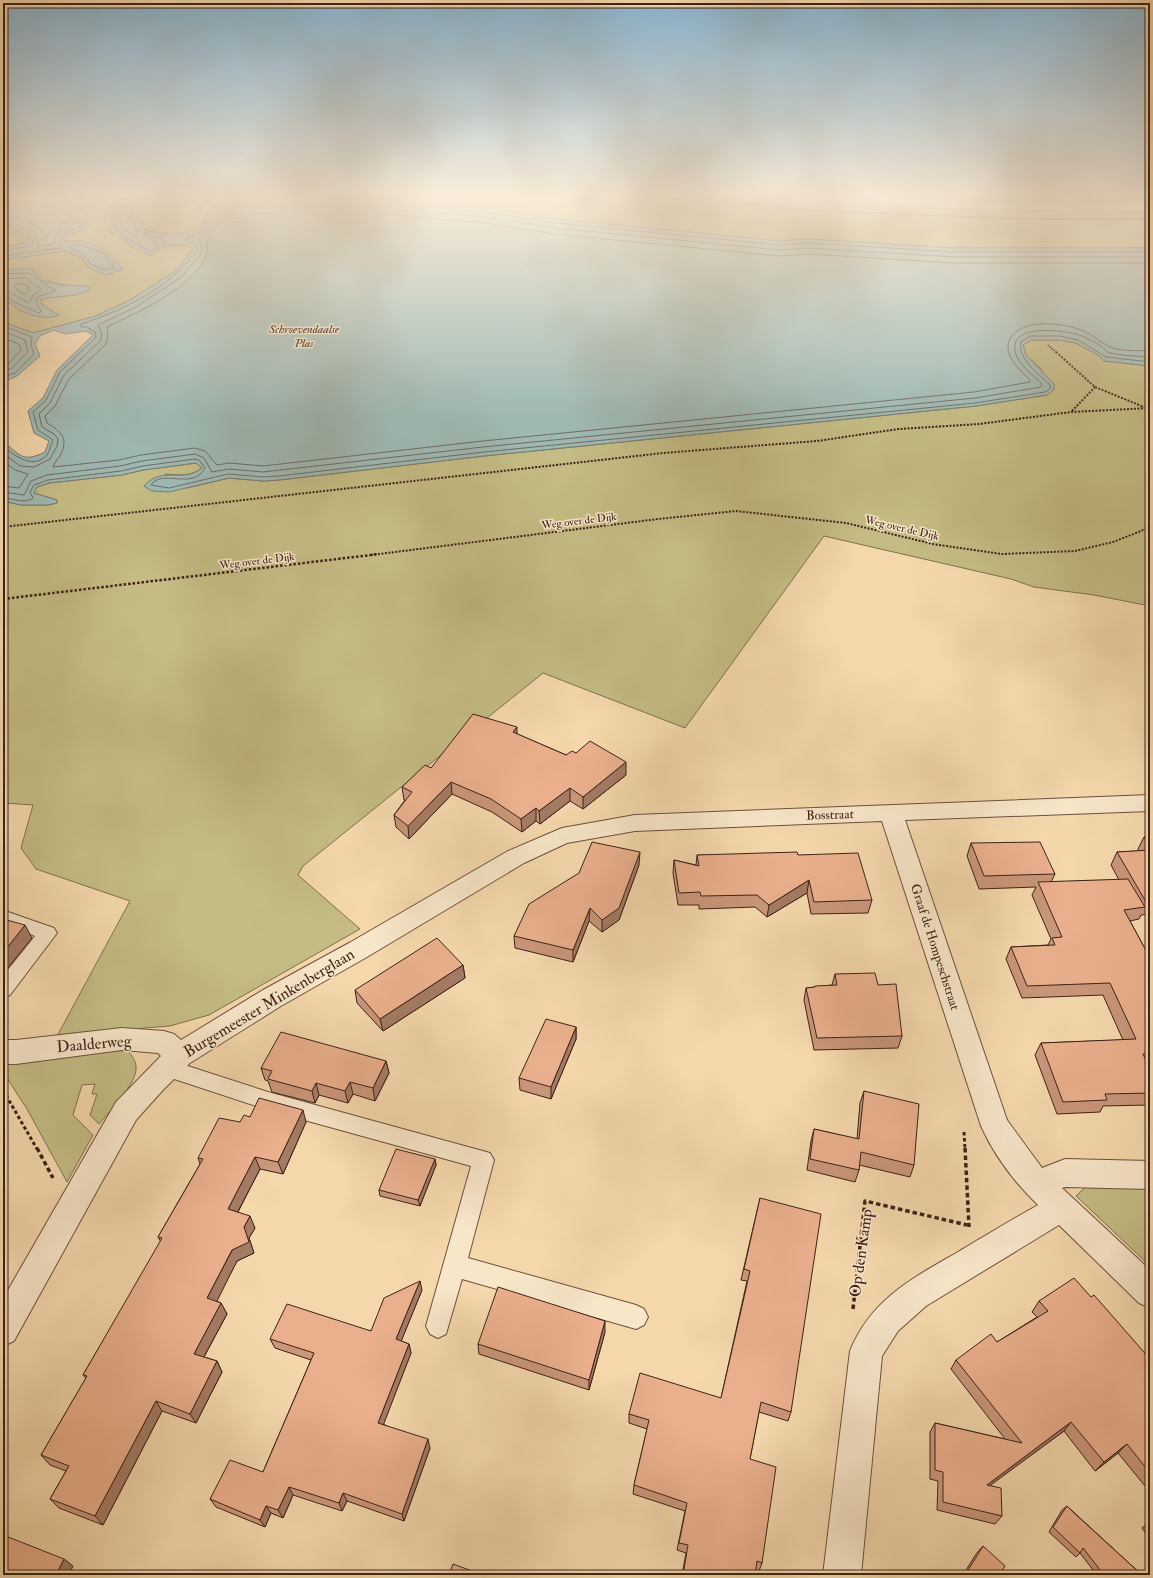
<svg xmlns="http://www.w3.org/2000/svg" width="1153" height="1578" font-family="'IM FELL Double Pica',serif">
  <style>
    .green { fill: #c4bc84; stroke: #816f4e }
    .water { fill: #9eb8b2; stroke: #787c74 }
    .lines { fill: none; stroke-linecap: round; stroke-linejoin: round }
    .shore { stroke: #6e6d65; stroke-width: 1 }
    .lane-casing { stroke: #6c503d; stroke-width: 2 }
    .street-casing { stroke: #6c503d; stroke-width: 2 }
    .path-far4 { stroke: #3e2218; stroke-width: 1.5; stroke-dasharray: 1.5 1; stroke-linecap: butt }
    .path-far3 { stroke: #3e2218; stroke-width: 2; stroke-dasharray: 2 1.5; stroke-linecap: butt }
    .path-far2 { stroke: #3e2218; stroke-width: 2.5; stroke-dasharray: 2.5 2; stroke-linecap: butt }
    .path-far1 { stroke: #3e2218; stroke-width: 3; stroke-dasharray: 3.5 2.5; stroke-linecap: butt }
    .path { stroke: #3e2218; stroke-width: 3.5; stroke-dasharray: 4.5 3; stroke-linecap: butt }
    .lane { fill: #f8e6c9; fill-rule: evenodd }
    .street { fill: #f8e6c9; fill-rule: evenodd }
    .wall { fill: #c99779; stroke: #3e2218 }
    .shaded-wall { fill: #a47b63; stroke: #3e2218 }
    .building { fill: #eab08d; stroke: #3e2218 }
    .labels { text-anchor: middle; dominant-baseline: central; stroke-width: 3; stroke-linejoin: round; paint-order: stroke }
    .far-street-label { font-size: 11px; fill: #3e2218; stroke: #f8e6c9 }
    .far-water-label { font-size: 12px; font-style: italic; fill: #56483e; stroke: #f8e6c9 }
    .street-label { font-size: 13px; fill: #3e2218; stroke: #f8e6c9 }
    .near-street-label { font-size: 16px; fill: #3e2218; stroke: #f8e6c9 }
  </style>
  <rect width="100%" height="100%" fill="#f4d8ac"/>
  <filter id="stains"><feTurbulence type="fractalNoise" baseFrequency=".005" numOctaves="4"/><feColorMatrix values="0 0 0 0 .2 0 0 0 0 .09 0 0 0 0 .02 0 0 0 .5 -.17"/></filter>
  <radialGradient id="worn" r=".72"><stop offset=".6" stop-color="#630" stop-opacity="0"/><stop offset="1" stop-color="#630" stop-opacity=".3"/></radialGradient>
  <path class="green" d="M187,196h97l-73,11 -14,23c-18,7 -33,5 -52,0l-6,-18 5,-8 36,3 15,-7z
    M345,196h391l194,12 164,4 56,-1v37h-196l-146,-9 -27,2 -225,-22 -69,-11z
    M101,216l10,2 2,6 -4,7 18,10 6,7 53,-3 6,2 1,2 -19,23 -44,28 -34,16 -63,17 -22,-8 -8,-4v-22l55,16 -15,-9 -3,-6 9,-3 18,-12c-18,-1 -18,-6 -32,-12 -11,-4 -21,-4 -32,-2v-11l61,-9 18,7 6,9 -6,-26 -12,1 -9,-2 23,-11 8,-8z
    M3,228l7,2 3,5 16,3 -1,4 -25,5z
    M1031,340h28l17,3 22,12 6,6 46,5v240l-56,-11 -60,-8 -23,-8 -187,-43 -139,192 -142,-55 -240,193 -5,9 62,54 -151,86 -39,11 -90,7 -24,5 74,-137 -94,-32 -15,-21 12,-43 -30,-2v-302l18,4h27l9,-2v-3l-24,-7 4,-6 12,-4 73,-8 21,-5 53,-7 6,5c-12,9 -23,7 -37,6l22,14 42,-10 34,3 16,-1 205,-24 492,-50 71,-11 -5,-25 -16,-15 -3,-10z
    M120,1050l8,1c4,5 8,10 8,16 2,15 -27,45 -37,57l-9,-9 7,-21h-5l3,-10 -13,1 -9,30 20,20 -26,47 -40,-73 -24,-37v-10z
    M1091,1182l59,2v82l-74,-70z"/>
  <path class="water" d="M3,196h184l9,4 -16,7 -36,-3 -5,8 6,18c19,5 34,6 52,0l14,-22 73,-12h61l142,12 69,11 225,22 27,-2 146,9h196v118l-46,-5 -6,-6 -22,-12 -17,-3h-28l-8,5 3,10 28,29v6l-7,5 -71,11 -492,50 -205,24 -16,1 -34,-3 -60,14 -17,-1 -8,-5c19,-21 38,-2 58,-18l-6,-5 -53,7 -21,5 -73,8 -12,4 -3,6 23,7v3l-9,2h-27l-18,-4v-59c18,13 19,21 42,10l4,-11 -15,-8 -6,-22 15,-13 14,-28 36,-35 -7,-4 -21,3 -11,-4 -14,6 -5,8 5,12 -23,20 -14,6v-61l8,4 22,8 63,-17 34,-16 44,-28 19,-23c-6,-6 -24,-5 -32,-1 -4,2 -7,6 -11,8l-17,-8 -6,-8 -19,-9 5,-7 -2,-6c-20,-4 -16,6 -30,12 -6,4 -13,5 -19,10 8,3 13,0 21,1 18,3 29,16 40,28l-17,6 -18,-8 -6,-9 -18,-7 -61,9v-13l25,-5 1,-4 -16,-3 -3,-5 -7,-2z
    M852,196h298v6l-146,1z
    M15,269h18c8,18 36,16 52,17l5,2 -2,3c-14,7 -33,4 -48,9l3,6 16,9c-15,7 -44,-3 -53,-16h-3v-28z"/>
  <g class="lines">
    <path class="shore" d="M287,196l-2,9 -7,6 -58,10c-4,6 -11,14 -13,21 -1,5 2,10 -1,15 -17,34 -67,54 -99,70l1,9 -2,8 -37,35 -14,27 -10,10 2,7c15,9 22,16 13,33 -3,4 -6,7 -7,11l66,-7 22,-5 54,-7 10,3 12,14 12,-2 34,3 220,-25 491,-49 56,-10v-2c-10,-10 -28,-25 -20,-41 12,-22 55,-16 74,-8 9,4 17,12 26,16 12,5 28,3 40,4
      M348,196l4,11 10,5 124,11 69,11 224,22 29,-2 146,9h196
      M354,196l3,7 6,4 123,10 70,11 224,22 28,-2 146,9h196
      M359,196l1,4 4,2 123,10 69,11 225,22 27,-2 146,9h196
      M919,196l85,3 146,-1
      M3,213l8,2 28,12 7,11c11,-15 13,-12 28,-20 3,-3 5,-7 8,-9 14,-11 29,-7 42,0l8,-13
      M3,219l6,1 11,7 16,5 1,12 3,2 13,-2c2,-5 3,-10 7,-14 4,-4 11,-5 17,-8 5,-3 8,-8 14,-11 15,-7 31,-1 31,16l14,9 1,-3 -6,-23 6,-11 4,-3
      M3,224l9,2 4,5 14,3 3,5 -1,5 -3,2 -26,5
      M82,245l22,9 10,11v3l-9,2 -14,-6 -7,-9 -13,-6 1,-3z
      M3,256l58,-8 1,-3 -3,-5 1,-4 18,-9 20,-14 15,2 4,8 -1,7 25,17 9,4 16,-10 -24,-9 -6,-19 5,-11 4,-2 41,1v-5
      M3,274l26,-1 27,18 -19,6 -1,5 5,9 -2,2 -27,-12 -5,-5 -4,-1
      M3,279l23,-1 15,11 -8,6 -4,8 -20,-11 -6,-2
      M16,284h8l5,3 -3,7 -7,-2 -5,-6z
      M3,326l29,11 -1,8 3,9 -19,19 -12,4
      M3,331l22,9 3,12 -16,16 -9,4
      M3,338l16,6 2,6 -12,13 -6,2
      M3,447c13,9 30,23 44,8 3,-4 4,-11 6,-15l-15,-10 -5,-18 13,-12 14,-28 36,-35 -1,-5 -8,-5h-6v-3c44,-14 87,-36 116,-73l-2,-6 -9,-6 14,-6 13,-22 59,-9 4,-6
      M3,453l17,13 14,1 16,-8 7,-13 1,-7 -4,-5 -12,-7 -3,-13 11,-11 14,-28 36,-34 2,-7 -4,-9 36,-17 46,-30 21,-24 1,-6 -3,-8 6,-5 11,-19 58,-10 6,-4 1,-6
      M3,461l12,9 13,4 -9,14 -16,-2
      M3,492l21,3 7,-14 16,-6 73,-9 22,-5 53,-7 9,4 8,14 17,-3 34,3 220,-25 492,-49 66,-11 1,-3c-9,-9 -24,-19 -27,-33 -5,-28 49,-21 64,-16 7,2 15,7 22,11 3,2 5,6 9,7 13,3 27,3 40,4
      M3,497c9,2 22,7 30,1l-3,-6 4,-7 14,-5 73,-9 22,-5 52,-7 4,1 6,8c-12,23 -43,0 -54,17l18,3 59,-14 35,3 16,-1 205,-24 491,-49 70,-11 5,-3v-4c-11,-11 -33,-26 -29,-43l9,-6h30l18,4 28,17 44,5"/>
    <defs>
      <path id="lane" d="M8,912l46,16 3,5 -47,62 -7,3v-22l32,-40 -32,-12v-10z
        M166,1059l102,33 222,61 4,7 -26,98 168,47 8,4 4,8 -4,8 -8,4 -174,-50 -16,55 -8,4 -8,-4 -4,-8 45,-160 -203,-56 -109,-36 -3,-6 3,-6z"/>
      <path id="street" d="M1150,795v16l-245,9 102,300 35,48 23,-9 85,2v28l-85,-2 -3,1 88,82v38l-11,-5 -80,-78 -133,81 -28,25 -16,25 -21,219h-38l27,-224c21,-52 63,-73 108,-99 27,-16 53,-32 80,-47 -23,-22 -44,-50 -57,-79l-99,-305 -247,10 -68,12 -43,20 -157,94 -86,49 -91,57 -28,28 -26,29 -122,221 -11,5v-47l113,-197 45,-46 -3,-3 -36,-3 -106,14h-13v-24h13l106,-12 42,3 10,3 7,6 82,-50 86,-47 159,-92 54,-23 73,-13z"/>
    </defs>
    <use href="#lane" class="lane-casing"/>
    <use href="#street" class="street-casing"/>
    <path class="path-far4" d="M628,196l105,6 69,8 221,9h127
      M194,211l20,-15
      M1048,345l9,8"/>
    <path class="path-far3" d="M1056,352l39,35 49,20
      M1072,411l23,-24
      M3,527l660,-74 154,-12 82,-12 80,-5 92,-12 79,-4
      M371,555l287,-36 78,-8 110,12 87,21 69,10 73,-3 38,-9 28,-11 9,-6"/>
    <path class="path-far2" d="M3,599l376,-45"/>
    <path class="path-far1" d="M3,1090l34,59
      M964,1132l1,17"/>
    <path class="path" d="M37,1148l16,30
      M965,1148l4,79
      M853,1309l12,-108 102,24"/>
    <use href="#lane" class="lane"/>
    <use href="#street" class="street"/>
  </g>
  <path class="wall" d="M517,734l49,21 10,-2 50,22 -43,34 -13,-8 -30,23 -4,-3 -14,11 -30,-20 -40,-18 -43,45 -13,-12 -2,-12 11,-15h-1l-2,-13 29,-19z
    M1150,836v78l-9,1 -2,4 -9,2 20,37v107h-2l2,4v36l-47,1 -3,6 -43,2 -22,-59 6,-12 82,-3 -20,-45 -81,3 -16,-39 5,-12 37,-2 3,-6 -19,-44 4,-8 -57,2 -12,-33 4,-13 84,31 -4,8 68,-2 -8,-15 6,-13 21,-1v-2l6,-12z
    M697,855h101l74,45 -4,13 -57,1 -4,-21 -40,24 -12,-10 -56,2v-4h-21l-5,-32 1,-13 22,5z
    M639,865l-20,55 -17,12 -13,-11 -16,41 -58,-14 -1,-12z
    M463,965l2,13 -82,53 -26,-28 -2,-13z
    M835,974l43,11 24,51 -4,12 -84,2 -10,-50 2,-12 26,-3z
    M576,1027v12l-25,60 -31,-9 -1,-12z
    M386,1061l3,12 -14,28 -22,-7 -5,9 -29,-8 -4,8 -43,-11 -4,-11 -3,-1 -4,-12z
    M864,1091l50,74 -4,12 -51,-12v5l-4,12 -48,-12 4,-29 3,-12 43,10 3,-36z
    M250,1117l56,5 -23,52 -23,-5 -22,43 17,16 -6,10 5,15 -17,8 -21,40 5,2 6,11 -23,43 13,4 5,11 -26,51 -34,-12 -59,114 -44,-17 -9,-9 16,-28 -16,-6 -9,-10 45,-77 -3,-3 78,-133 -3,-5 42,-73 -2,-6 42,-36z
    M435,1159l1,6 -16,41 -40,-10 -1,-6z
    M760,1198l31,214 -3,9 -29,-9 -9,47 12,104 -3,8 -3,-1 -1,5h-73l4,-22 -9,-3 8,-39 -52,-17 1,-9 13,-56 -18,-6v-9l92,-16 26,-117 -6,-1z
    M422,1290l-21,51 8,3 2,9 -28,71 47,24 -26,73 -57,-20 -5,10 -49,-16 -10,23 -12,-5 -6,14 -49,-20 -6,-8 53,-27 48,-112 -36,-12 -5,-9 101,-8z
    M1091,1297l59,62v133l-32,-39 -23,18 -31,-40 -74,54 12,31 -7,8 -58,-14 1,-29 -8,-2v-47l5,-9 70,16 -54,-70 5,-9 41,-18 40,-25 -5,-5 7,-11z
    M605,1332l-16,58 -110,-36 -1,-10z
    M1067,1506l75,69h-45l-17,-22 -4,4 -27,-25 13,-22z
    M1150,1521v18l-8,-11z
    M983,1546l16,29h-36l13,-21z"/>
  <path class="shaded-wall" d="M517,727v12l-4,-7z
    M626,762v13l-43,34v-12z
    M451,782l1,12 -43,45 -1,-13z
    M570,788v13l-30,23 -1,-13z
    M536,808v13l-14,11 -1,-13z
    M640,852l-1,13 -20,55 -17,12v-12z
    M809,880l-2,13 -40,24 2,-12z
    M590,908l-1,13 -16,41v-12z
    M25,925l7,13 -29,36v-21z
    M463,965l2,13 -82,53 -3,-12z
    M576,1027v12l-25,60v-12z
    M386,1061l3,12 -14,28 -2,-13z
    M350,1082l3,12 -5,9 -3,-12z
    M316,1083l3,12 -4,8 -3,-12z
    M303,1110l3,12 -23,52 -5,-12z
    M255,1157l5,12 -27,52 -5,-12z
    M435,1159l1,6 -16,41 -2,-6z
    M250,1216l5,12 -6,10 5,15 -17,8 -24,48 -6,-11z
    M420,1281l2,9 -24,59 -2,-10z
    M221,1303l6,11 -27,50 -6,-10z
    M605,1321v11l-16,58v-10z
    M409,1344l2,9 -30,78 -3,-8z
    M217,1361l5,11 -26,51 -6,-9z
    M156,1401l6,10 -59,114 -8,-9z
    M1071,1422l-7,9 -84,62 7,-8z
    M428,1439l2,9 -26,73 -2,-7z
    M1127,1444l-9,9 -23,18 9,-9z
    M289,1487l4,8 -10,23 -5,-8z
    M343,1493l4,8 -5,10 -3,-8z
    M266,1506l5,7 -6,14 -5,-7z
    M64,1559l9,7 -4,9h-13z"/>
  <path class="building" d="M473,714l44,13 -4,5 53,23 6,-4 4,2 14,-12 36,21 -43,35 -13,-9 -31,23 -3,-3 -15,11 -30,-20 -40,-17 -43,44 -14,-11 18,-23 -10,-5 23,-22 6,3z
    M1150,836v11l-6,-10z
    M592,842l48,10 -21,56 -17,12 -12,-12 -17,42 -59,-14 15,-32 50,-31z
    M1040,842l15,32 -71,2 -13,-33z
    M1150,850v52h-4l-29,-50z
    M797,852l1,3 60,-2 14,47 -58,2 -5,-22 -40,25 -12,-10 -56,1 -1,-4 -21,1 -5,-33 25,6 -2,-11z
    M1128,879l17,28 -21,3 26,48v95l-7,1 7,15v24l-45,1 2,6 -44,2 -22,-59 95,-4 -26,-56 -83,3 -16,-39 44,-2 -3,-7 10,-1 -24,-55z
    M3,919l22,6 -22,28z
    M437,938l26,27 -83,54 -25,-29z
    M875,973l3,12 18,-1 6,52 -85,2 -11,-50 9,-1v-1l22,-1 -2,-11z
    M546,1019l30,8 -25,60 -32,-9z
    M281,1032l105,29 -13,27 -23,-6 -5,9 -29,-8 -4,8 -44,-12 4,-8 -11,-3z
    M864,1091l55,13 -5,61 -53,-13 -2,18 -49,-11 4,-30 45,10z
    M259,1098l44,12 -25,52 -23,-5 -27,52 22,7 -6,11 5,15 -17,8 -25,48 14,5 -27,51 23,7 -27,53 -34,-13 -61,115 -45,-17 19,-33 -28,-11 46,-79 -4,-1 79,-137 -4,-1 45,-78 -5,-1 21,-40 21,4 4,-7 6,2z
    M396,1149l39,10 -17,41 -39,-10z
    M760,1198l61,16 -30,198 -30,-10 -11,57 26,8 -14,96 -5,-2 -2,14h-72l5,-30 -9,-2 8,-40 -53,-18 15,-65 -20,-6 11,-41 81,25 29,-127 -6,-2z
    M1074,1278l17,19 3,-2 56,64v114l-23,-29 -23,18 -33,-40 -84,63 14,3 1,28 -59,-14v-30l-8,-2v-47l87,20 -66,-83 35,-26 6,8 51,-31 -9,-10z
    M420,1281l-24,58 13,5 -31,79 50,16 -26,75 -59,-21 -4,10 -50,-16 -11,23 -12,-4 -6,14 -50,-21 20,-39 33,12 51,-119 -44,-14 17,-35 84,27 13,-33z
    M498,1287l107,34 -16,59 -111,-36z
    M1067,1506l6,6 69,63h-38l-21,-27 -3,5 -27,-26z
    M3,1535l61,24 -8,16h-53z
    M983,1546l22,20 -6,9h-34z
    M453,1564l30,11h-34z"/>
  <linearGradient id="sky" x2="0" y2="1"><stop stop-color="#8ab6d2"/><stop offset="0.47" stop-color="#faedda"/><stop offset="1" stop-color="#faedda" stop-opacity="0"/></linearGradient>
  <rect width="1153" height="417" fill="url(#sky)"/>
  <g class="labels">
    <g class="far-street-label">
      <text transform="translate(579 521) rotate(-7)">Weg over de Dijk</text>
      <text transform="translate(902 528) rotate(13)">Weg over de Dijk</text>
      <text transform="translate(257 561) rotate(-7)">Weg over de Dijk</text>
    </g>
    <g class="far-water-label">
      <text x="304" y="329">Schroevendaalse<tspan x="304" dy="14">Plas</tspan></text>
    </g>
    <g class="street-label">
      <text transform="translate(830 815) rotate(-2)">Bosstraat</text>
      <text transform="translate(935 947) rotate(72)">Graaf de Hompeschstraat</text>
    </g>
    <g class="near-street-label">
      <text transform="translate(269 1003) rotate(-31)">Burgemeester Minkenberglaan</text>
      <text transform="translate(94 1044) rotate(-5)">Daalderweg</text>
      <text transform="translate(861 1253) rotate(-82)">Op den Kamp</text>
    </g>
  </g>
  <rect width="1153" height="1578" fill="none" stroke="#f4d8ac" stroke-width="16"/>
  <rect x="4" y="4" width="1145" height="1570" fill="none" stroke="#3e2218" stroke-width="2"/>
  <rect x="8" y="8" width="1137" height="1562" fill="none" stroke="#3e2218"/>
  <rect width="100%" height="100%" filter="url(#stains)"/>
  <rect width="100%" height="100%" fill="url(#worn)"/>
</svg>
